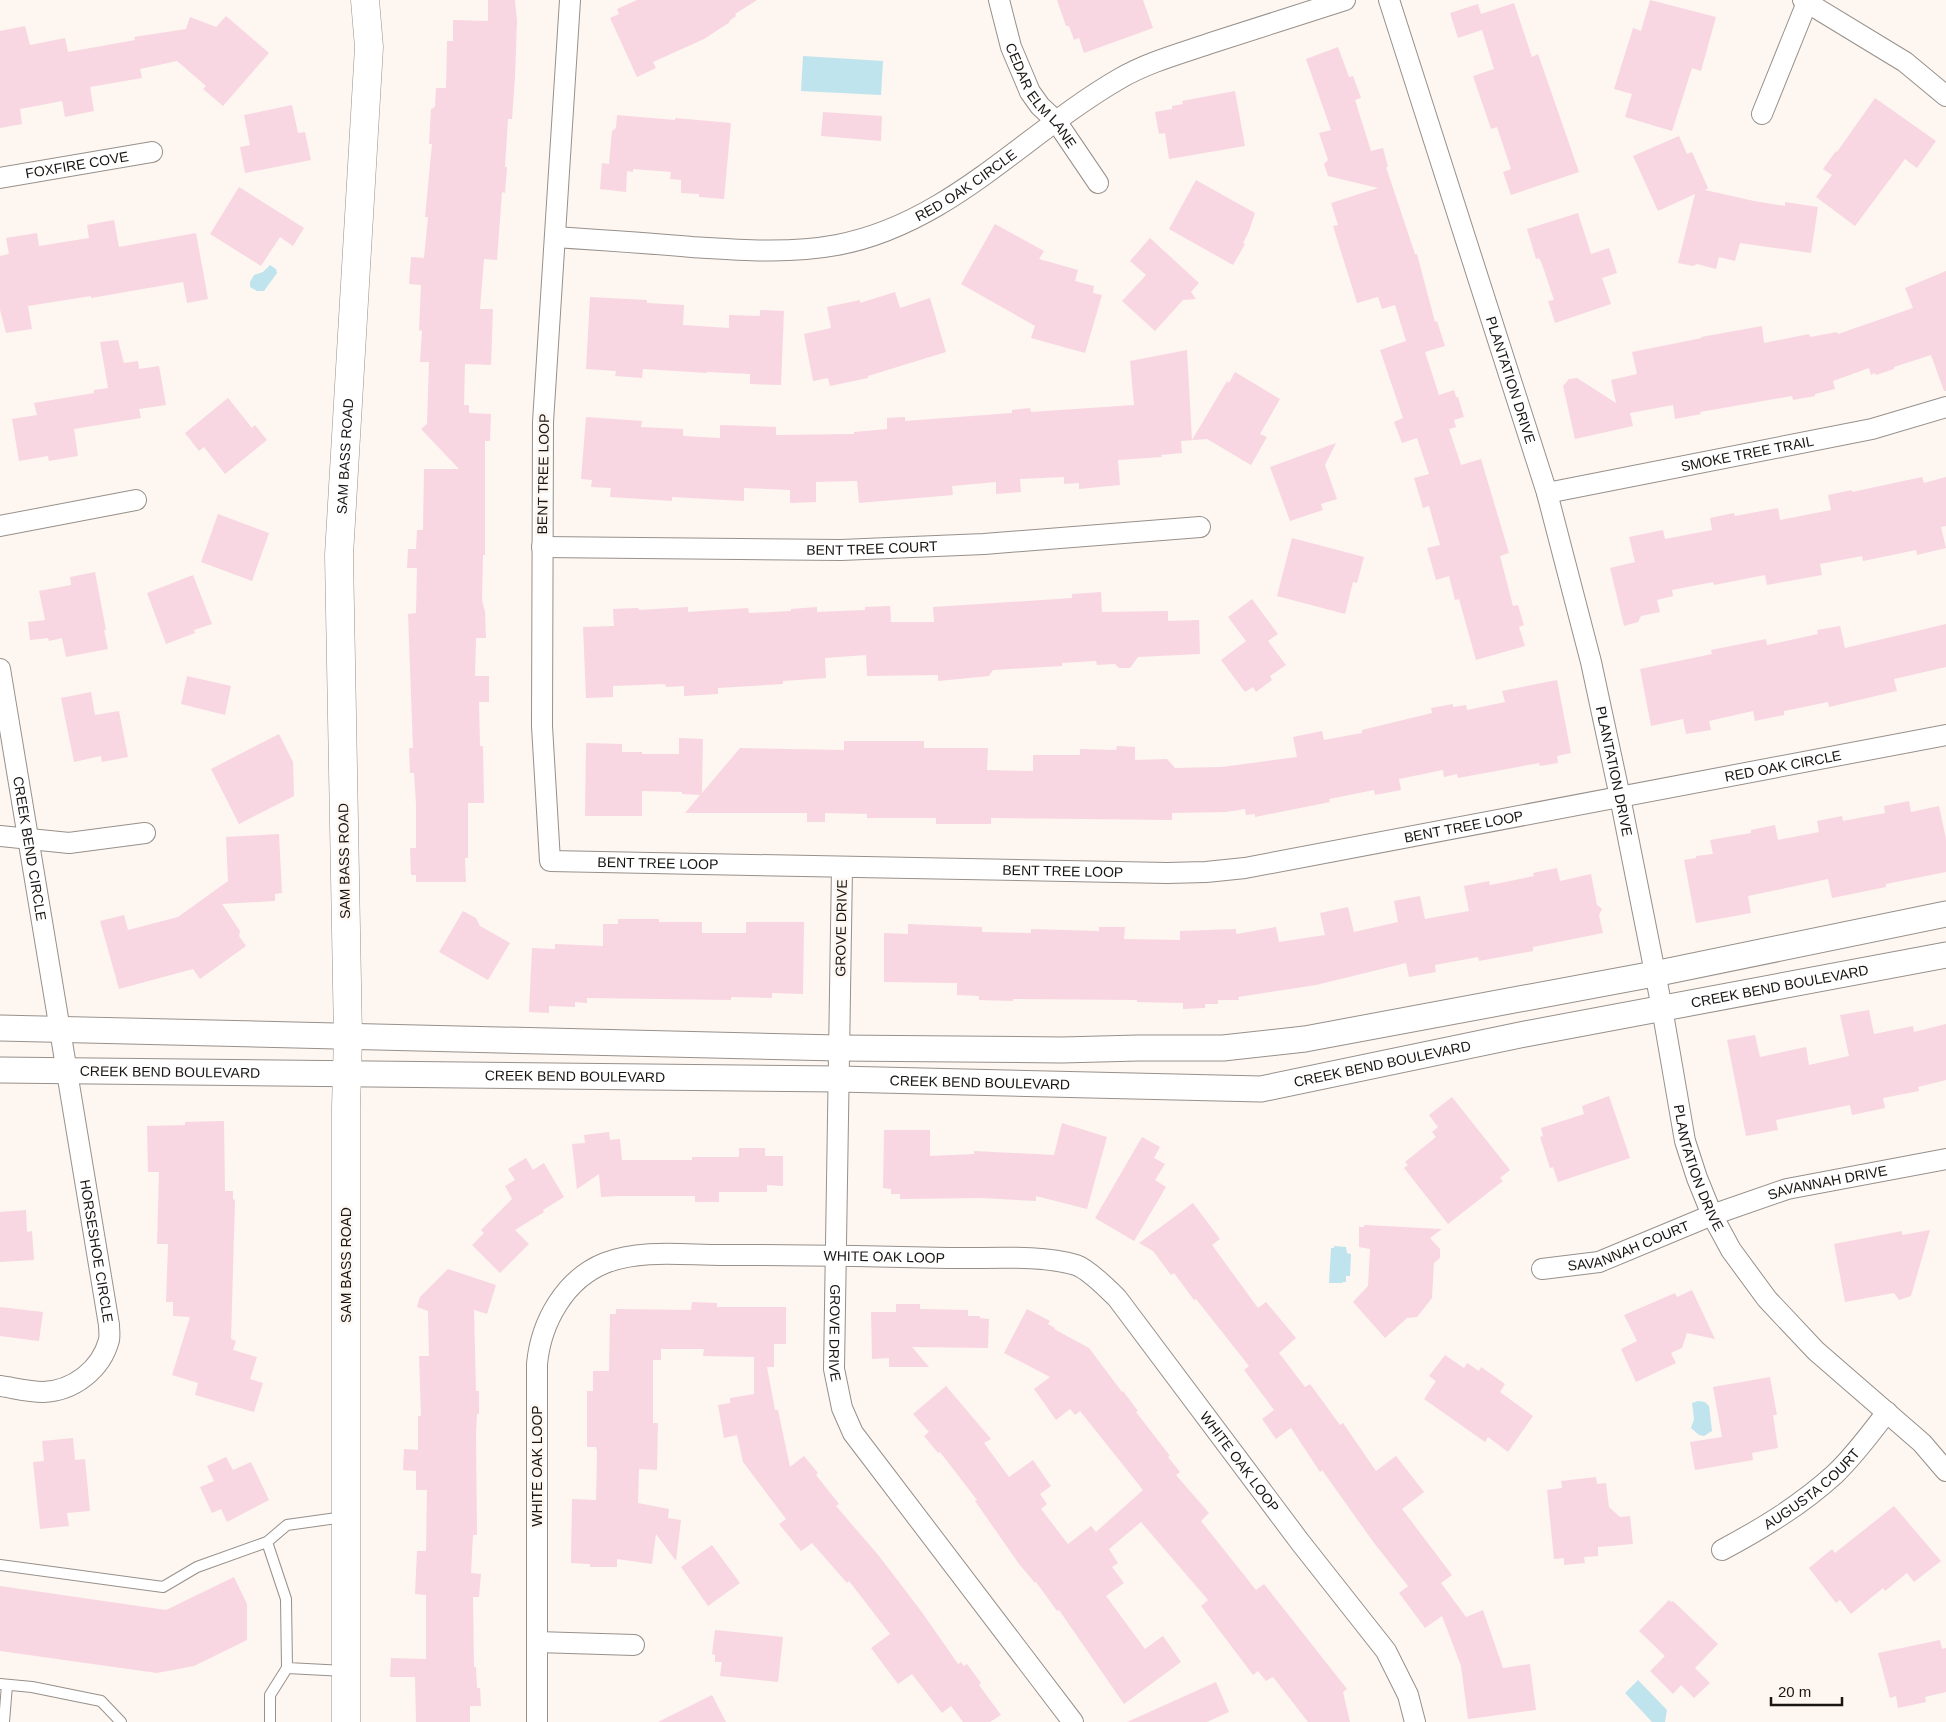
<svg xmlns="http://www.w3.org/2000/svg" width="1946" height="1722" font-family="Helvetica,sans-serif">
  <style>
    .water { fill: #bfe4ee }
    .building { fill: #f8d7e3 }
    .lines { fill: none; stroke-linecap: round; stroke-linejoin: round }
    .service-casing { stroke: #97908b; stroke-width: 12 }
    .minor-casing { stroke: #97908b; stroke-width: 22 }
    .tertiary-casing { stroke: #97908b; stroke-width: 27 }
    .secondary-casing { stroke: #97908b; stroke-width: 29 }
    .service { stroke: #fff; stroke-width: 10 }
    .minor { stroke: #fff; stroke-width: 20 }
    .tertiary { stroke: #fff; stroke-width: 25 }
    .secondary { stroke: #fff; stroke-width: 28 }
    .labels { text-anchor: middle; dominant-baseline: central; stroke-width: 5; stroke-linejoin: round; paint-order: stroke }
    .street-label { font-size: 14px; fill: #181513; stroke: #fef6f0 }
  </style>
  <rect width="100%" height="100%" fill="#fef6f0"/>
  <path class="water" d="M803,56l80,5 -2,34 -80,-4z
    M270,265l6,4 1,4 -13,18h-7l-7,-4v-5l4,-7 9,-3z
    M1334,1246l12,1 1,6 4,1 -1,22h-4v6h-3l-1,1h-13l2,-35h3z
    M1698,1401l7,1 4,4 3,25 -8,5 -5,-1 -8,-7 3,-9 -2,-16z
    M1638,1680l29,30 -2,12h-13l-27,-29z"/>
  <path class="building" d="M488,0h27l2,21 -2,55 -3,43h-4l-3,48h2l-2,26 -3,-1 -5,68 -13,-1 -4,50h13l-2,56 -26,-1 -1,41h5v8l22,1 -1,27h-5v114h-2l-1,45 3,12 1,26h-10l-1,38h14v26h-10l1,44h3l1,57h-16v55h-3l1,24h-50v-7h-5l-1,-27h6v-44l-2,-31h-4l-1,-25h4l-5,-134 8,-1 1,-45h-10l1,-19h8l1,-19h6l1,-61h35l-38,-40 6,-5 2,-62h-9l2,-31 -3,-1 2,-45 -12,-1 2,-27 13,1 4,-41h-3l7,-73h-3l2,-35 4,-2 1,-19h10l1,-47h6v-21l35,1z
    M637,0h120l-22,14 1,2 -7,5 1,1 -26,17 -51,23 3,6 -19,9 -27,-59 9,-4 -2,-5z
    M1057,0h86l10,28 -69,25 -5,-15 -5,2 -5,-14h-3z
    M1650,0l66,17 -15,54 -9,-3 -20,63 -47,-14 7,-23 -18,-5 19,-61 8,3z
    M1514,3l18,54 6,-3 41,118 -68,23 -8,-23 8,-3 -14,-42 -6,2 -18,-53 21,-7 -12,-39 -24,8 -8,-25 28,-9 3,10z
    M226,16l43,37 -46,53 -20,-17 3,-3 -29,-25 -37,8 2,9 -52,9 4,24 -29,6 -3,-16 -42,8 2,15 -22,4v-97l25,-5 5,19 35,-7 3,14 67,-12 -1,-3 52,-8 4,-12 26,10z
    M1338,47l11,30 4,-1 8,22 -6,2 16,51 12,-3 5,19h-2l29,87h2l18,68 2,-1 8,25 -20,6 14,43 15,-5 2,7h2l6,20 -10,3 2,7 -7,2 12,36 20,-6 28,94 -9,3 13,50 5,-1 6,20 -5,2 6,19 -49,14 -17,-61 -4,1 -6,-24 -13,4 -9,-32 13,-3 -11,-39 -6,2 -9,-30 15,-4 -12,-36 -15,5 -8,-21 9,-4 -23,-68 26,-9 -11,-36 -13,4 -4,-12 -21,6 -24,-77 5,-1 -7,-22 47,-15 -50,-12 -4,-12 4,-4 -9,-27 12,-3 -25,-71z
    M1235,91l10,55 -76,13 -4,-26 -6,1 -4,-22 17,-3v-3l11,-2 -1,-3z
    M1875,98l61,43 -19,27 -12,-9 -50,67 -39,-29 16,-22 -9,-6 13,-18 1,1z
    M292,105l6,28 7,-1 6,28 -66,13 -5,-26 10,-2 -6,-30z
    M823,112l59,4 -1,25 -60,-5z
    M617,115l58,5v-2l56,5 -7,76 -25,-2v-3l-18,-1v-13l-11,-1 1,-7 -38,-3v3l-6,-1 -1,21 -26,-3 2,-26 7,1 3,-33 4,-3z
    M1679,136l8,18 5,-2 16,36 -3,2 49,11 31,5v-4l33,5 -7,46 -71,-10 -5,18 -16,-4 -3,12 -19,-5 -4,2 -15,-3 17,-69 -37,17 -25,-55z
    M1196,180l59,33 -6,18 -6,12 2,1 -12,21 -64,-36z
    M239,187l65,41 -11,18 -13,-9 -19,29 -51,-32z
    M1578,213l13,41 18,-6 8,25 -15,5 9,26 -56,19 -7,-22 6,-1 -12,-36 -3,-6 -3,1 -9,-30z
    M114,220l5,27 77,-14 12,66 -21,4 -4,-21 -92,16v-2l-63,10 4,23 -26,4 -6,-23v-54l9,-2 -3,-16 31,-5 2,13 50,-8 -2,-13z
    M995,224l49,27 -5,8 39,11 -3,11 19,5 -1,7 9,2 -17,58 -54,-15 4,-12 -74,-42z
    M1150,238l49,45 -8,9 5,7 -13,1 -28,31 -33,-30 24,-26 -16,-14z
    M1946,271v120h-2l-13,-36 -37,12v2l-18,6 -1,-2 -4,2 -2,-7 -36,13 2,8 -20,5v2l-22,4 -1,-4 -92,16 1,2 -26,5 -2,-14 -43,8 3,13 -58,13 -12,-53 6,-7 8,-1 39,25 -5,-23 26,-6 -5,-22 70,-14 -1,-1 61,-11 2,17 45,-9 1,3 27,-5 1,2 75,-26 -8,-20z
    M895,292l5,16 30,-10 16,54 -78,24v2l-38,8 -2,-8 -15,3 -9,-47 27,-6 -4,-21 33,-7v3z
    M590,297l57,3v3l37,2 -1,20 46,3v-13l31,1v-6l24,1 -3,74 -31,-1v-10l-43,-2v1l-64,-4 -1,9 -27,-2 1,-5 -30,-2z
    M118,340l6,23 14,-2 1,8 20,-3 7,39 -27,4 2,9 -67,11 4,27 -29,5 -1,-5 -29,5 -7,-42 25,-4 -3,-12 60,-10v-3l14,-2 -8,-46z
    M1187,350l5,90 35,-59 2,2 6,-11 45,27 -20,35 7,3 -16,28 -44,-26 -26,2 1,12 -21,2 1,2 -44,3 2,25 -41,4v-6l-15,1v-7l-44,2 1,13 -25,2v-12l-44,4 1,9 -94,8 -2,-22 -41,1v20l-26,1v-13l-46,-2v13l-72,-4v4l-62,-4 1,-9 -20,-1 1,-7 -11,-1 5,-62 56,4 -1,6 42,2v7l37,2v-13l56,2v8l78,-1v-2l33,-3v-11l18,-1v4l107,-8v-3l18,-2 1,4 103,-7 -4,-44z
    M228,398l24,30 3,-3 12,15 -42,34 -21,-27 -5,4 -14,-18z
    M1336,443l-11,22 12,34 -16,5 2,6 -33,11 -20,-54z
    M1922,477l2,6 22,-6v49l-5,1 5,21 -29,7 -1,-5 -53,11 -1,-5 -42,8 2,11 -55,10 -2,-10 -51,10 -1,-3 -41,8 1,6 -16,4 3,12 -19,4 -3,6 -14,4 -14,-58 25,-6 -6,-25 34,-7 2,9 47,-9 -2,-12 24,-5 1,3 43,-8 2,12 51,-10 -3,-15 24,-5v2z
    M218,514l51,19 -17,48 -51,-19z
    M1292,538l72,19 -7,26 -4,-1 -8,32 -68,-18z
    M95,572l11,58h-2l4,19 -42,8 -4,-19 -13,3 -1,-3 -18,2 -2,-18 17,-2 -6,-29 32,-6 -1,-8z
    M193,575l19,49 -18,6 1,3 -29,11 -19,-51z
    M1101,592l1,20 66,-1v10l31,-1 1,34 -62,3 -8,11h-11l-4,-4 -18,1 -1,-4 -34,2v3l-69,4 -4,6 -51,5v-6l-71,1 -1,-21 -41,3 1,20 -43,3v3l-65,4v6l-34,2v-10l-18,1 -1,-3 -52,2v11l-27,1 -3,-71 31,-1 -1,-17 25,-1 1,2 49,-3v5l60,-4 1,5 42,-2v-2l26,-2v5l48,-2v-3l25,-1 1,16h43l-1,-15 139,-9v-4z
    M1252,599l26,35 -10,7 18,24 -16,11 2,4 -16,12 -3,-5 -8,5 -24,-32 25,-19 -18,-24z
    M1946,624v43l-52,12 3,12 -68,16 -1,-5 -44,9v4l-29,6 -2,-10 -44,10 2,9 -25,4 -3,-15 -32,7 -11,-57 72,-15 -1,-4 55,-11 1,6 51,-11 -1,-4 23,-4 5,22z
    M187,676l44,10 -6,29 -44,-11z
    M1557,680l14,73 -14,3 1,7 -18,3 -1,-3 -81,15 -1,-4 -13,3 -1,-7 -44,9 2,11 -26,5 -1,-5 -45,9 1,3 -75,15v-3l-9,1 -1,-6 -19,3 -54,1v7l-181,-2v6h-55v-6h-69v-4l-42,-1v9h-18v-9h-122l15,-18 -18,-1v-2l-40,-1v25h-57l1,-73 36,1v8h20v2h37v-16l24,1 -1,54 38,-45 104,2v-9h80v7h64l-1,22 46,1v-16h47v-6l36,1 1,-4 18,1v13l32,-1 8,9 47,-1 75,-10 -4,-20 29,-6 2,9 38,-7v-3l70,-17 -1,-5 22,-4v3l13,-2 1,5 38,-8 -3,-11z
    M91,692l4,23 24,-4 9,46 -26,5 -1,-6 -27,6 -13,-64z
    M279,734l14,28 1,34 -55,28 -28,-55z
    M1909,801l2,11 28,-6 7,33v33l-60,12v3l-54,11 -4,-19 -80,17 3,17 -55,10 -12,-63 12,-2v-2l17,-2 -3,-14 41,-7v-3l24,-5 3,15 41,-8 -2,-11 25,-5 1,5 42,-8 -1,-7z
    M279,834l3,59 -7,1v7l-53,3 18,27 -1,5 7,10 -46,33 -7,-10 -74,20 -19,-68 24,-6 4,15 50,-13 50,-36 -2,-44z
    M1557,868l3,13 31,-7 6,31 5,4 -3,6 4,18 -70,14v4l-54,10 -1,-4 -43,8 1,7 -27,5 -3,-14 -90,22 -78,12 1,3h-21v4h-13v4l-22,1v-6l-46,-1v-2l-124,-1v2l-34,-1v-4l-22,-1v-12l-73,-1v-49l24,1v-10l74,3v5l49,1v-4l68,2v-4h26l-1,12 56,1v-9l56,-2v5l40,-7 3,15 46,-7 -5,-22 28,-6 6,25 44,-10 -4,-21 26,-5 5,23 44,-8 -5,-25 25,-5 1,4 44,-9 -1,-3z
    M463,911l13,7 4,8 30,17 -22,37 -49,-28z
    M618,919h41v3h43v11h44v-11h58l-1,72 -31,-1v5l-41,-1v3l-144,-2v5l-12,-1v5l-26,-1v7l-20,-1 3,-64 23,1v-5l48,2v-22h15z
    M1869,1010l5,24 39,-8 1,6 32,-8v56l-28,7 1,4 -36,7 2,10 -33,7 -2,-10 -74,15 2,10 -32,6 -19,-96 28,-5 5,22 46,-10 3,18 40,-9 -9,-41z
    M1609,1096l21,62 -72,24 -5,-15 -3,1 -10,-31 3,-1 -2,-8 43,-14 -2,-8z
    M1452,1097l58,73 -10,8 3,3 -55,43 -44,-56 4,-3 -3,-3 31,-25 -4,-5 6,-5 -9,-12z
    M224,1121l1,70h8v8l2,1 -4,139 5,2 -3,9 24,7 -7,22 13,4 -9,29 -59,-17 3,-12 -26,-8 18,-58 -17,-1v-14h-7l2,-58h-11l2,-72h-11l-1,-46 38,-1v-3z
    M1062,1123l45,14 -20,72 -51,-13v5l-55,-3 -81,1v-5h-9v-5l-8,-1 1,-58h46v26l44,-2v-3l80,4z
    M609,1132l1,8 10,-1 2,21h70v-3h47v-9h26v8h18v30l-16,-1v7h-48v10h-24v-6h-77l-17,1 -2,-23 -22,15 -5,-45 13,-1 -1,-8z
    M1142,1137l18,10 -6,11 11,6 -10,16 11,7 -32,54 -39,-23z
    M526,1158l7,12 11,-7 20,34 -21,13 1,2 -29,18 14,14 -29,29 -28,-28 12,-12 -3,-3 31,-31 -7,-13 10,-6 -7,-11z
    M1193,1203l27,36 -8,6 46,63 8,-6 30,36 -17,15 26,34 5,-3 30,41 3,-2 33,48 20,-15 28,36 -22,17 50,66 -11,8 25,34 17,-7 20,58 27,-4 6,46 -68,9 -7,-53 -19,-50 -17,12 -26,-35 9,-7 -34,-43 -52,-73 -2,2 -29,-44 -15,11 -14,-20 12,-9 -30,-40 5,-4 -53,-67 -2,1 -20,-27 -3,2 -18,-24 -14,-8z
    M26,1210l1,22 5,-1 2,29 -34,2v-50z
    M1364,1225l78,4 -12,9 10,11v9l-6,5 -2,35 -15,19 -10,1 -22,20 -32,-36 15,-16 2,-37 -11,-2v-20h5z
    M1930,1230l-19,66 -12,4 -5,-7 -49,9 -11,-58 68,-13v4z
    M448,1269l48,16 -9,29 -13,-4 2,81h3v23h-2l-1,21 1,100h-4l-2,38 10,1 -2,23h-6l1,70h2l1,21h3l1,18h-11v16h-54l-1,-45h-25l1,-19 35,1v-64l-11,-1 2,-43h9l1,-61h-11v-19l-13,-1 1,-21 14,1v-34h3l-2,-60h10l-1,-45 -11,-4 3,-10z
    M1692,1290l23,49 -28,-6 -5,15 -11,5 5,10 -40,19 -15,-33 16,-8 -13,-26 51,-22 2,4z
    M692,1302l25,1v4h69v37h-12v23h-7l8,43h3l12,57 14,-11 14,17 -2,2 23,29 -3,2 43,50 42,55 37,53 3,-2 3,4 3,-2 14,19 -2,2 22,30 -11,7h-27l-12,-16 -9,7 -30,-39 -14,10 -27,-36 19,-14 -41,-53 -2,2 -35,-40 -11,8 -22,-27 7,-5 -43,-57 -6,-27 -13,3 -6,-33 12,-2v-5l24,-4v-37l-51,-1 1,-7h-43v11h-8v63h5l-1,47 -18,-1 -1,34 31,6 -1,9 13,2 -5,41 -20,-27 -4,30 -35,-5v8h-27v-3l-19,-1 1,-64 24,1 1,-48 -1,-5h-9v-56h6v-20h16l1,-57h6v-5l75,1z
    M896,1304h24v5l48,1v6h12v2l9,1 -1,29 -76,-1 17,20h-40v-9l-17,1 -1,-47h25z
    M0,1307l43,5 -4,29 -39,-5z
    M1027,1309l23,12 -2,3 7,4 -1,1 35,19 33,44 1,-1 15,20 -2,1 34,44 -2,1 12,15 -4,3 33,38 -8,8 55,69 8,-6 83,105 -4,3 7,30h-42l-35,-45 -7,4 -8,-10 -5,4 -52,-69 7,-6 -67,-78 -32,27 9,14 -6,4 12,16 -18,13 39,53 18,-13 18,26 -57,42 -65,-94 -2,1 -21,-29 -1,1 -16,-19 -44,-63 2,-1 -37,-48 -2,1 -14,-17 5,-4 -16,-18 33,-28 45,53 -7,4 25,34 24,-17 18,26 -11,8 7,10 -6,5 27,35 23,-18 5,6 47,-42 -63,-79 -5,4 -5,-6 -14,11 -22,-31 16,-12 -46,-24z
    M1445,1355l19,13 3,-5 12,8 2,-4 24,17 -5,8 33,24 -25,36 -20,-15 -3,5 -61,-43 12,-18 -7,-5z
    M1770,1377l7,38h-4l5,33 -26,5 1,7 -58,10 -5,-28 32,-5 -9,-50z
    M73,1438l2,22 10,-1 5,52 -23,2 2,13 -29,3 -7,-67 11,-1 -2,-20z
    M226,1457l7,13 18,-8 18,38 -42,22 -6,-13 -9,4 -12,-26 14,-6 -7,-15z
    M1596,1477l1,7 9,-1 3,24 11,10 10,-1 3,28 -35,3v9l-14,1 1,6 -21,2v-7l-10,1 -7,-69 15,-2 -1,-7z
    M1894,1506l47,55 -27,21 -7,-9 -22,18 -2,-3 -32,26 -11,-14 -4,3 -27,-35 23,-19 3,4z
    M712,1545l28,38 -32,23 -27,-39z
    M234,1577l13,27v36l-53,26 -37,7 -157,-22v-65l166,24z
    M1669,1600l2,2 2,-1 45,43 -23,24 15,15 -16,15 -13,-13 -8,9 -23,-23 15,-15 -26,-25z
    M715,1630l68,7 -5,45 -58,-6 2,-14h-7v-7l-3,-1z
    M1940,1640l2,9 4,-1v44l-21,5 1,5 -28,6 -2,-12 -6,2 -12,-45z
    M1216,1682l13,30 -22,10h-80z
    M712,1695l14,27h-68z"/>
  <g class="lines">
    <defs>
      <path id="service" d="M267,1542l19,57 1,69 58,3
        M0,1565l163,22 34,-20 70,-25 20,-17 57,-8
        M0,1684l32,3 69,14 20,21
        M4,1722l3,-37
        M270,1722v-27l17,-27"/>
      <g id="minor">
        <path id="s1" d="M570,0l-27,422 -1,304 8,135 617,12 39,-1 39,-4 701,-133"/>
        <path id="s2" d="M999,0l12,47 19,45 10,14 16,15 42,62"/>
        <path id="s3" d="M1389,0l158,493 44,169 29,135 42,211 23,133 12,37 15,37 19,35 36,49 49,52 106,92 24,28"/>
        <path d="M1803,0l102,62 41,34"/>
        <path d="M1762,114l46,-114"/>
        <path id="s4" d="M0,178l152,-26"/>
        <path id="s5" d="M555,237c46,3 92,6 137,10 49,3 97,7 145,-2 112,-21 187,-111 282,-166 29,-17 63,-26 95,-37 44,-14 87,-28 131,-42"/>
        <path id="s6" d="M1547,493l325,-64 74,-22"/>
        <path d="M0,526l136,-26"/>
        <path id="s7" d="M542,547l299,3 143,-6 216,-17"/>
        <path id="s8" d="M0,669l109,656c0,4 1,10 0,15 -8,30 -36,51 -66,52 -14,0 -29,-4 -43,-6"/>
        <path d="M0,836l69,7 76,-10"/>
        <path id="s9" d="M842,867l-8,502 8,39 11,25 220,289"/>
        <path id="s10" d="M1542,1269l57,-7 113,-47 75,-26 159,-30"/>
        <path id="s11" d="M1722,1550c41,-22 79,-45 113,-76 19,-18 36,-41 52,-62"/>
        <path d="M537,1642l97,3"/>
        <path id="s12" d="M537,1722v-358c4,-42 28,-85 68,-101 36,-14 79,-8 116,-8 76,0 152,1 227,3 40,1 91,-4 128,7 12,4 32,24 41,33l183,244 86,109 22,44 7,27"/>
      </g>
      <g id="tertiary">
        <path d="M0,1028l838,20 224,2 76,-2h85l82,-9 349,-65 292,-60"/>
        <path id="s13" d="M0,1070l838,9 423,10 264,-55 421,-79"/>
      </g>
      <g id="secondary">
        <path id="s14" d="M346,1722v-614l2,-71 -9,-482 30,-508 -4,-47"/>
      </g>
    </defs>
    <use href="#service" class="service-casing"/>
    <use href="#minor" class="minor-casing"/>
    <use href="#tertiary" class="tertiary-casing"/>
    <use href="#secondary" class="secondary-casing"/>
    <use href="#service" class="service"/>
    <use href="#minor" class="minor"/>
    <use href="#tertiary" class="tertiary"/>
    <use href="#secondary" class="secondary"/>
  </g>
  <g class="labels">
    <g class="street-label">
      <text stroke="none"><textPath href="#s2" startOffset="106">CEDAR ELM LANE</textPath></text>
      <text stroke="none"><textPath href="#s4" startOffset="78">FOXFIRE COVE</textPath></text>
      <text stroke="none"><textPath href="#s5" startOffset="426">RED OAK CIRCLE</textPath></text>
      <text stroke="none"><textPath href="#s3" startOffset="399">PLANTATION DRIVE</textPath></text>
      <text stroke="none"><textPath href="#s6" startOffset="204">SMOKE TREE TRAIL</textPath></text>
      <text stroke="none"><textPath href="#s14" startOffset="1266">SAM BASS ROAD</textPath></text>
      <text transform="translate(543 474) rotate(-89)">BENT TREE LOOP</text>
      <text stroke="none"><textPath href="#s7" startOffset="330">BENT TREE COURT</textPath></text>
      <text stroke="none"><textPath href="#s1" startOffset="2105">RED OAK CIRCLE</textPath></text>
      <text stroke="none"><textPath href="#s3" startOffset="804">PLANTATION DRIVE</textPath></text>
      <text stroke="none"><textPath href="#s1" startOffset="1780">BENT TREE LOOP</textPath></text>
      <text stroke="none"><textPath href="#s8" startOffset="182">CREEK BEND CIRCLE</textPath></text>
      <text transform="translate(344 861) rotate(-91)">SAM BASS ROAD</text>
      <text stroke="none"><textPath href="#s1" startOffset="970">BENT TREE LOOP</textPath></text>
      <text stroke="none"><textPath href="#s1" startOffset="1375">BENT TREE LOOP</textPath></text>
      <text transform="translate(841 928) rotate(-89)">GROVE DRIVE</text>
      <text stroke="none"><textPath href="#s13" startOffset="1790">CREEK BEND BOULEVARD</textPath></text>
      <text stroke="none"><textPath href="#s13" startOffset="1385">CREEK BEND BOULEVARD</textPath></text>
      <text stroke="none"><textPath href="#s13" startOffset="170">CREEK BEND BOULEVARD</textPath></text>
      <text stroke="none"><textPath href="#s13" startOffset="575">CREEK BEND BOULEVARD</textPath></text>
      <text stroke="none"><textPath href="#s13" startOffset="980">CREEK BEND BOULEVARD</textPath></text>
      <text stroke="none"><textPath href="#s3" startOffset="1210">PLANTATION DRIVE</textPath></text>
      <text stroke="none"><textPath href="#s10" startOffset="300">SAVANNAH DRIVE</textPath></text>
      <text stroke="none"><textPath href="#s10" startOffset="90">SAVANNAH COURT</textPath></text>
      <text stroke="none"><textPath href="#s8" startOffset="590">HORSESHOE CIRCLE</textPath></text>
      <text stroke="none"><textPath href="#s12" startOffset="766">WHITE OAK LOOP</textPath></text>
      <text transform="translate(346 1265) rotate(-90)">SAM BASS ROAD</text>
      <text stroke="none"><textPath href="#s9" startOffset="466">GROVE DRIVE</textPath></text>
      <text stroke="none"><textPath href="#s12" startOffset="1216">WHITE OAK LOOP</textPath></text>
      <text transform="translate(537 1466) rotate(-90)">WHITE OAK LOOP</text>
      <text stroke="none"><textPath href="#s11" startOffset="109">AUGUSTA COURT</textPath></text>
    </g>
  </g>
  <path d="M1771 1697v8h71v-8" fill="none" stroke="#181513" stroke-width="2.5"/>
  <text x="1778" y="1697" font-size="15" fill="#181513" stroke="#fef6f0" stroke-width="4" paint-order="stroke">20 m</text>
</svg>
